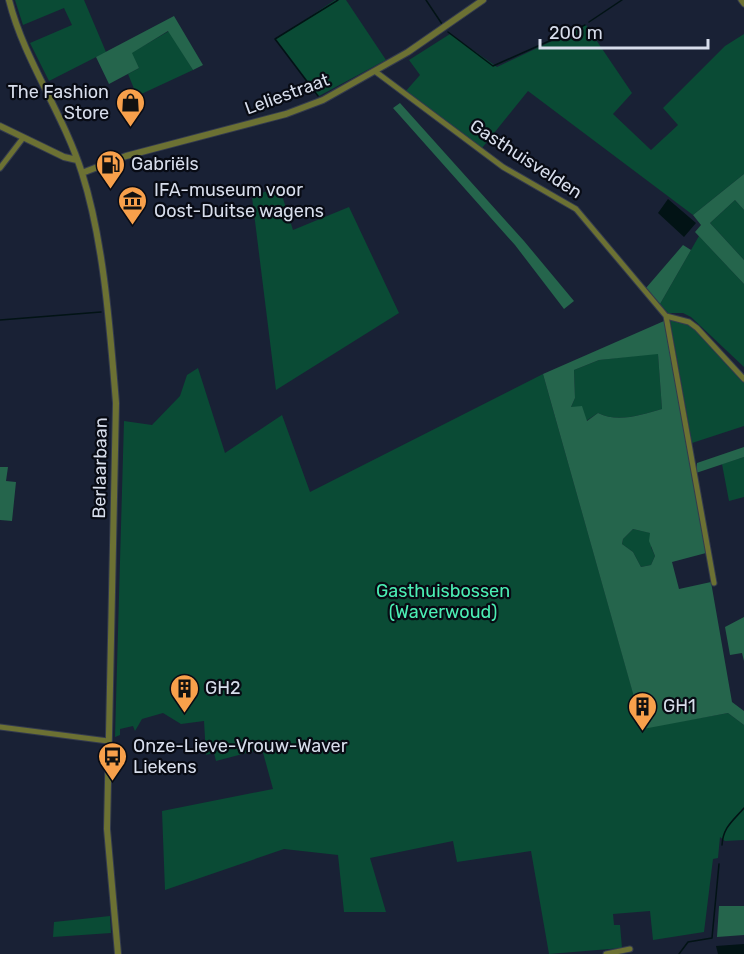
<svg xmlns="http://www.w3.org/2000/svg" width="744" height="954" font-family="Rubik,sans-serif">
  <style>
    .green { fill: #0a4b35 }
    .forest { fill: #25654c; fill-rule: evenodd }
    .water { fill: #021315 }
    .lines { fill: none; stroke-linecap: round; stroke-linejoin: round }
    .stream { stroke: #021315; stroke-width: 1.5 }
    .minor-casing { stroke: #343b4e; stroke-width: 7 }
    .tertiary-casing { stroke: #343b4e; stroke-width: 8 }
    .minor { stroke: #6c7133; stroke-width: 5 }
    .tertiary { stroke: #6c7133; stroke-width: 6 }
    .labels { text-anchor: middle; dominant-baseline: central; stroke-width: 4.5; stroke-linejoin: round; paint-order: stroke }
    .poi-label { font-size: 18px; fill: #d7ddeb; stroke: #080b14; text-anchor: start }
    .street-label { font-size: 18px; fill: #d7ddeb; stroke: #080b14 }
    .park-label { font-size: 18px; fill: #4befb4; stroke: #080b14 }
  </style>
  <rect width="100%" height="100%" fill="#192135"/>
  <path class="green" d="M15,0h69l22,52 -57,29 -19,-38 42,-18 -8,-17 -41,17z
    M335,0h11l40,60 -67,36 -43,-57z
    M586,25l46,68 -19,21 38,36 27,-25 -15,-17 62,-62 19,-12v140l-51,41 -165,-124 -46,57 -77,-56 15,-17 -11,-15 41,-26 47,33z
    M169,31l24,39 -56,26 -9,-22 11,-6 -8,-15z
    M279,186l14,44 56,-23 50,106 -123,77 -24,-193z
    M735,200l9,10v50l-34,-37z
    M699,236l45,48v83l-53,-50 -8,-4h-15l-8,-9z
    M677,318l7,1 60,57v50l-52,17 -22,-123z
    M658,353l4,56c-21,6 -44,14 -64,4l-12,8 -15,-14 4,-9 -1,-28 25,-10z
    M198,368l27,85 57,-38 28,77 233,-118 100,354 85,-15 16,12v115l-19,1 -5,-4 -2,21 -5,1 -9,73 -51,8 -3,-29 -37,3 1,11h6l2,23 -73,6 -18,-103 -74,11 -4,-21 -83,17 16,54h-42l-6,-57 -54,-6 -119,41 -3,-79 111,-22 -11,-40 -46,12 -2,-8 -8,2 -2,-34 -23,3 -18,-11 -21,6 -7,12 -2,-5 -13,3v6l-5,2 9,-316 28,4 28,-29 7,-21z
    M744,457v40l-15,4 -7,-37z
    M633,529l18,4v14l4,9 -4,9 -10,2 -8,-15 -11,-8 1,-5z
    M110,916l1,17 -58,4 1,-15z"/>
  <path class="forest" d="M174,16l29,49 -10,5 -25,-39 -36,22 7,15 -30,16 -13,-27z
    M400,103l124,138 50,60 -10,8 -49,-64 -122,-137z
    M744,174v36l-9,-10 -25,23 34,37v24l-49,-52 6,-7 -8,-10z
    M683,245l8,5 -31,54 -14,-16z
    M664,321l42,232 -34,9 7,27 32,-7 21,120 12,9v14l-16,-12 -85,16 -100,-355zM658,354l4,55c-21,6 -44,14 -64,4l-11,8 -5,-15 -11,1 4,-9 -1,-28 25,-10zM633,529l17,4 -1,8 6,15 -4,9 -10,2 -8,-15 -11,-8 1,-5z
    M744,447v10l-48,16 1,-10z
    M0,467h8l-2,14 10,1 -4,39 -12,-1z
    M744,617v44l-2,-8 -12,2 -5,-28z
    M719,906h25v29l-27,2z"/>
  <path class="water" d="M668,199l28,24 -12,14 -26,-24z
    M744,944v10h-26l-2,-8z"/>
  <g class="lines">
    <path class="stream" d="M426,0l16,24
      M589,22l33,-22
      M448,32l45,34 92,-41
      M318,96l-43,-57 63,-39
      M0,320l101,-8
      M722,845c1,-18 11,-24 22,-37
      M679,954l9,-12 24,-4 7,-74"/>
    <defs>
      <path id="minor" d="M741,0l3,4
        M376,72l127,95 73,42 90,107 48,267
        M0,168l23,-30
        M666,316l23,6 8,6 47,51
        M0,727l108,14
        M606,954l24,-5"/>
      <path id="tertiary" d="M9,0c15,60 54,113 73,173 22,69 28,157 34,230l-9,426 11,125
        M0,126l64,31 13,3
        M82,173l44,-17 160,-42 37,-14 85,-48 75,-52"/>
    </defs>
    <use href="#minor" class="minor-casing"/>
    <use href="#tertiary" class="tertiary-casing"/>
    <use href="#minor" class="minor"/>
    <use href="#tertiary" class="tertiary"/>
  </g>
  <defs>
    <symbol id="shop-pin" viewBox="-11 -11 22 30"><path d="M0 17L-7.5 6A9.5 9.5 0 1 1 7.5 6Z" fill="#f8a04b" stroke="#080b14"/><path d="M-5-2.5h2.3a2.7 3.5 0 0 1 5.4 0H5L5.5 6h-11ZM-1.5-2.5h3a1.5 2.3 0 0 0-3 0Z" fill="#111"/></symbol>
    <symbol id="fuel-pin" viewBox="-11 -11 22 30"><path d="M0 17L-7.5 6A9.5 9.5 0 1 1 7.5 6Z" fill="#f8a04b" stroke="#080b14"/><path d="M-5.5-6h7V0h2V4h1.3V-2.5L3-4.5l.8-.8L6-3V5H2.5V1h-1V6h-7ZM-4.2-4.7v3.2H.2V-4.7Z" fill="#111"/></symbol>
    <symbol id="museum-pin" viewBox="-11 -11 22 30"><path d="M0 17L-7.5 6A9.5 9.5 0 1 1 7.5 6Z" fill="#f8a04b" stroke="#080b14"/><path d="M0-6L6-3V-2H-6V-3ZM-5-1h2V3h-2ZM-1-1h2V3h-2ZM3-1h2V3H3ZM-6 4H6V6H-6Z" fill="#111"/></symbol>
    <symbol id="building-pin" viewBox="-11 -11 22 30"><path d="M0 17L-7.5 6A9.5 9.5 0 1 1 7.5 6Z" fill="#f8a04b" stroke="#080b14"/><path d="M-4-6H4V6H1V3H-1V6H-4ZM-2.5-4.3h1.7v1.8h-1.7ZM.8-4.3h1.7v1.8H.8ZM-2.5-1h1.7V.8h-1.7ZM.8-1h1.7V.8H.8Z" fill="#111"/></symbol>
    <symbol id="bus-pin" viewBox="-11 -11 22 30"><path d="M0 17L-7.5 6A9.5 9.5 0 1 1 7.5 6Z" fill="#f8a04b" stroke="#080b14"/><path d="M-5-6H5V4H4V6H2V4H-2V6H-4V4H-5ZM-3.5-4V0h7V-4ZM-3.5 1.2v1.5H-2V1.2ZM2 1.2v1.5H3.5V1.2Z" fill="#111"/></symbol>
  </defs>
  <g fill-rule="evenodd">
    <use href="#shop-pin" x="114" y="86" width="33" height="45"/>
    <use href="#fuel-pin" x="94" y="148" width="33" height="45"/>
    <use href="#museum-pin" x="116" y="184" width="33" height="45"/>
    <use href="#building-pin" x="168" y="672" width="33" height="45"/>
    <use href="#building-pin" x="626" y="690" width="33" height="45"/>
    <use href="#bus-pin" x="96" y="740" width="33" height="45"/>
  </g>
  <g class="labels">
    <g class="poi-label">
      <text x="109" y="92" text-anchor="end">The Fashion<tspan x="109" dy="21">Store</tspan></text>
      <text x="131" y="164">Gabriëls</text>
      <text x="154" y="190">IFA-museum voor<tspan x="154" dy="21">Oost-Duitse wagens</tspan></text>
      <text x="205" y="688">GH2</text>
      <text x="663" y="706">GH1</text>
      <text x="133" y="746">Onze-Lieve-Vrouw-Waver<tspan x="133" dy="21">Liekens</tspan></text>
    </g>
    <g class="street-label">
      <text transform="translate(287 94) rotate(-20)">Leliestraat</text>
      <text transform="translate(526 159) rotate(33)">Gasthuisvelden</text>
      <text transform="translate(100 468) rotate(-89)">Berlaarbaan</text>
    </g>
    <g class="park-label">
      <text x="443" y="591">Gasthuisbossen<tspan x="443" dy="21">(Waverwoud)</tspan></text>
    </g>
  </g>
  <path d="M540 39v9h168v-9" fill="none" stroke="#d7ddeb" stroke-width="3"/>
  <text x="549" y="39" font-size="18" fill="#d7ddeb" stroke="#080b14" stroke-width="4.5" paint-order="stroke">200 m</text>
</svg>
